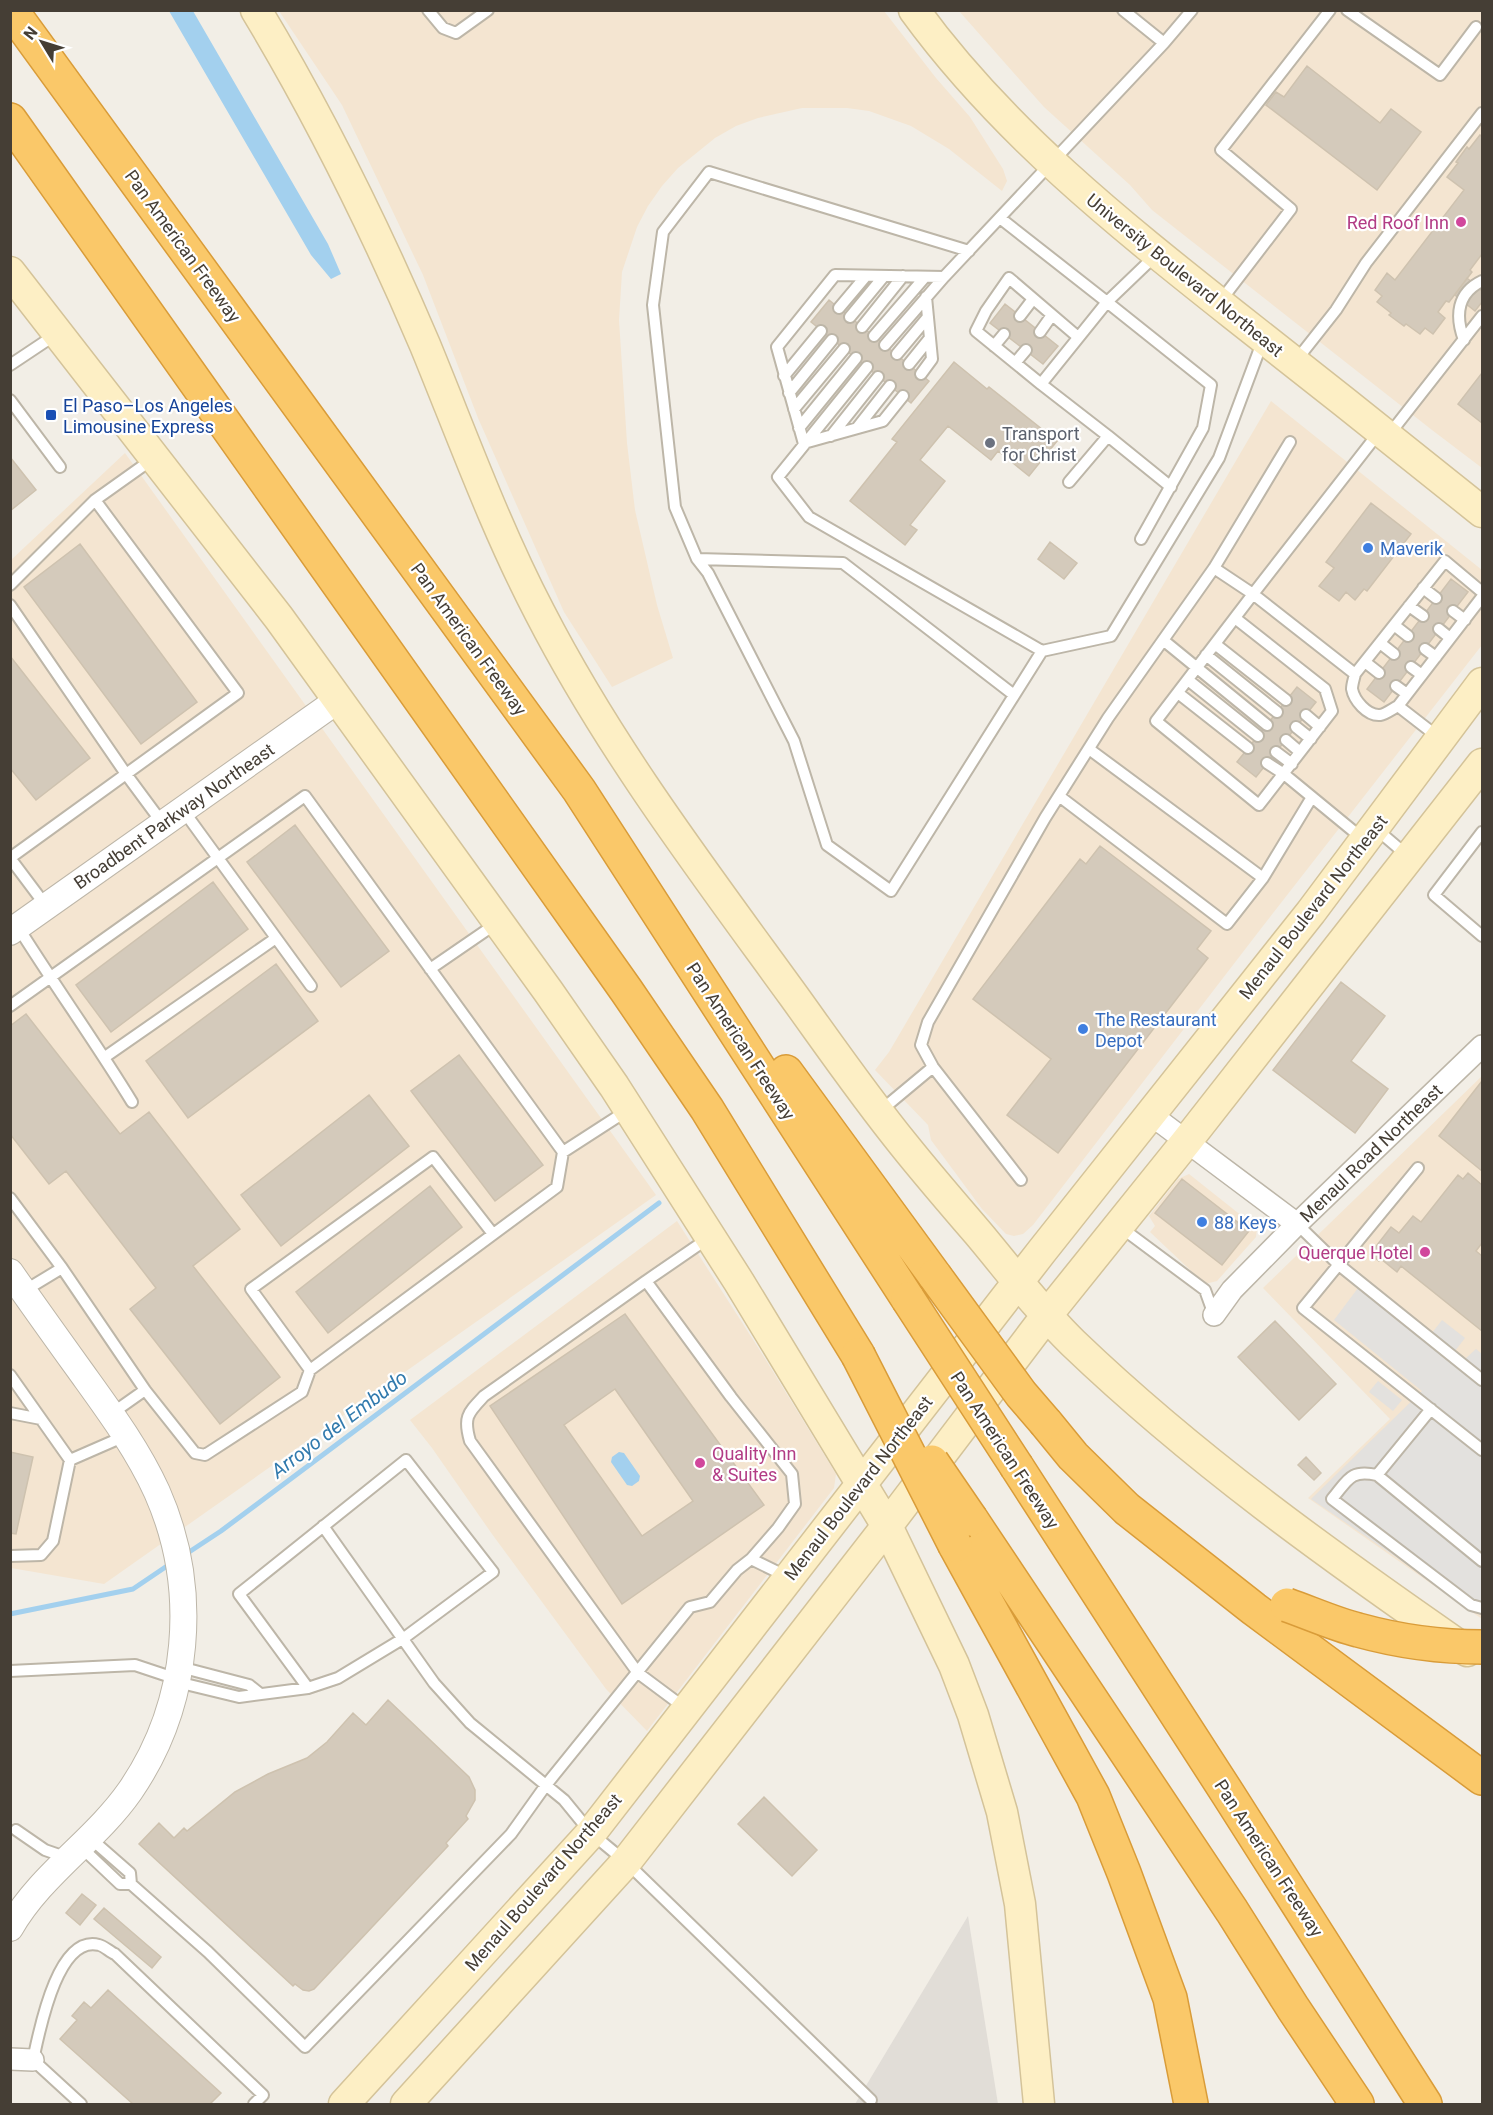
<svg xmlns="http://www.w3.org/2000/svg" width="1493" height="2115" font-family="Roboto,sans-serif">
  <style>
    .commercial { fill: #f4e5d1 }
    .industrial { fill: #e1ddd7 }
    .parking { fill: #e3e1de }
    .water { fill: #a3d0ee }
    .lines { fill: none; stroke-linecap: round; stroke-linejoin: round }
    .stream { stroke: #a3d0ee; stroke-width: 5 }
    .building { fill: #d4cabb; stroke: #cec2af; stroke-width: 1.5; fill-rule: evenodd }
    .service-casing { stroke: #bdb6a8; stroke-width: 14 }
    .minor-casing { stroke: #bdb6a8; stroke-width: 24 }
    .tertiary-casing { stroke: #bdb6a8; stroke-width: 28 }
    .secondary-casing { stroke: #d4c399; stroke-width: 33 }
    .motorway-casing { stroke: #d99c39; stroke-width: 36 }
    .service { stroke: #fff; stroke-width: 10 }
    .minor { stroke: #fff; stroke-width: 21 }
    .tertiary { stroke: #fff; stroke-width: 26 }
    .secondary { stroke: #fdefc5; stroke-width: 30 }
    .motorway { stroke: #fac869; stroke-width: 33 }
    .motorway-bridge-casing { stroke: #d99c39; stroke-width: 36; stroke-linecap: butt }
    .motorway-bridge { stroke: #fac869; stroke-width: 33 }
    .hotel-dot { fill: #d1479c; stroke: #fff; stroke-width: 2 }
    .transit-dot { fill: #1a4fb4; stroke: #fff; stroke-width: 2 }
    .worship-dot { fill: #6b7280; stroke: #fff; stroke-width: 2 }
    .shop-dot { fill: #3f7fe0; stroke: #fff; stroke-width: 2 }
    .labels { text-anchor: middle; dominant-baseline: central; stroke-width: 4.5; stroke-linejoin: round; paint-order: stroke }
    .hotel-label { font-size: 18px; fill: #b23c85; stroke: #fff; text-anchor: end }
    .street-label { font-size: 18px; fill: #453e35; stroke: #fff }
    .transit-label { font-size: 18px; fill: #164399; stroke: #fff; text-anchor: start }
    .worship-label { font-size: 18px; fill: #5b616d; stroke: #fff; text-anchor: start }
    .shop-label { font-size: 18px; fill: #366cbe; stroke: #fff; text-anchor: start }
    .water-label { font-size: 20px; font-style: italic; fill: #317aad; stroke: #fff }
  </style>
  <rect width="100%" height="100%" fill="#f2eee6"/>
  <path class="commercial" d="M279,11h605l52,67 34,39 33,52 4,12 -5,10 -53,-42 -38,-23 -42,-15 -22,-3h-45l-44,10 -22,8 -21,12 -37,30 -16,18 -14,20 -11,21 -15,45 -3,48 8,123 8,67 22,95 16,53 -61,29 -48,-75 -86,-194 -55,-143 -81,-170z
    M959,11h523v457l-50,-38 -280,-220 -22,-25 -86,-78z
    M1271,401l211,169v75l-219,281 -230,299 -10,9 -9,2 -8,-2 -24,-25 -51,-69 -3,-15 -53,-55 14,-18z
    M125,453l531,742 -552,389 -93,-16v-1008z
    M1482,1076v543l-174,-121 82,-79 -127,-131z
    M1189,1174l68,54 -1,9 -39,44 -12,3 -55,-52 5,-6 -6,-10 29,-37z
    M677,1221l82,128 77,125 -2,14 -187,243 -41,-42 -114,-155 -60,-86 -22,-28z"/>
  <path class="industrial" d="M968,1916l30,188h-143z"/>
  <path class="parking" d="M1364,1280l68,53 10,-13 23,18 -10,13 10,8 11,-10 6,5v262l-171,-117 111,-108 -88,-71z
    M1378,1381l24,19 -9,11 -24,-19z"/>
  <path class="water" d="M169,11h24l135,233 13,30 -10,5 -20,-24z
    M619,1452l5,1 16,23 -1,5 -7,5 -5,-1 -16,-23 1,-5z"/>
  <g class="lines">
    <path class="stream" d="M183,1556l38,-25 438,-328
      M10,1614l123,-25 37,-25"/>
  </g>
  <path class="building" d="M1307,66l73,57 11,-14 30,23 -44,58 -111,-85 10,-13 8,5z
    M1480,135l2,2v117l-12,16 2,2 -23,30 -3,-1 -8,11 7,6 -12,16 -8,-6 -5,6 -14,-10 -2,2 -15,-11 2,-2 -14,-11 5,-6 -7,-6 12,-17 8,7 69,-90 -17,-13 11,-14 -2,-1 11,-15 2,2z
    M1467,278l15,13v11l-7,9 -20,-16z
    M829,300l100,81 -18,22 -100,-81z
    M1005,304l53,42 -15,18 -53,-41z
    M954,362l33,27 2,-2 68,54 -28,35 -31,-25 -7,9 -43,-34 -28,34 25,21 -35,44 7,5 -12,15 -55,-44 47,-59 -5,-3z
    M1482,373v50l-24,-19z
    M10,457l26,33 -26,21z
    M1371,503l40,31 -44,57 -3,-2 -9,11 -9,-8 -7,9 -20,-15 15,-18 -8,-6z
    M1050,542l27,21 -13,16 -26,-20z
    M80,544l117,158 -56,42 -117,-157z
    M1451,579l17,13 -84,110 -17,-13z
    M10,656l80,102 -54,42 -26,-32z
    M1297,687l19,15 -60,75 -19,-15z
    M295,825l94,126 -48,36 -94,-125z
    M1100,846l111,85 -14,18 11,9 -150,195 -51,-38 44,-56 -78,-60 107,-140 6,5z
    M213,882l35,47 -137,103 -35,-47z
    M276,964l42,57 -130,97 -42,-57z
    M1341,982l44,34 -34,45 37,28 -33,44 -82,-63z
    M26,1014l94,120 29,-22 91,117 -47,37 87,111 -60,47 -90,-115 26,-21 -90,-117 -17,13 -39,-50v-108z
    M459,1055l84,110 -48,36 -84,-110z
    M1482,1081v90l-43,-35z
    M369,1095l40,51 -128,100 -40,-51z
    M1468,1173l14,12v58l-6,8 6,5v75l-81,-65 -4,6 -16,-13 -2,2 -9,-7 21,-27 8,6 14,-17 8,6 37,-47 5,4z
    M1182,1179l67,52 -27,34 -67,-52z
    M430,1186l32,41 -134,106 -32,-41z
    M625,1314l139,191 -142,99 -132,-198zM615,1389l78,112 -51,35 -78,-111z
    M1275,1321l61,63 -37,36 -61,-63z
    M10,1452l23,5 -17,77 -6,-1z
    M1306,1457l15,16 -7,7 -16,-15z
    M388,1700l81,77 6,13v10l-9,16 2,3 -22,24 2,3 -134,143 -5,2 -6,-1 -8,-6 -2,2 -154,-142 20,-21 15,15 10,-10 3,3 48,-39 33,-18 39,-16 20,-16 26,-29 13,12z
    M764,1797l53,53 -25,26 -54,-52z
    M82,1894l14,11 -16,20 -14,-12z
    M104,1908l57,49 -9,11 -58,-49z
    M108,1990l113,103 -11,11h-77l-73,-65 17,-19 -5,-4 12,-14 7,6z"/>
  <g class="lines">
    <defs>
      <path id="service" d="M428,10l15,18 13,5 32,-23
        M1123,10l41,33
        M1347,10l93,65 36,-48
        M1000,218l107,84 -66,82 67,52 -39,46
        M1219,303l72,-94 -70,-59 109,-140
        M839,308l27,-32
        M1020,316l13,-17
        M850,317l34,-41
        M862,327l41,-51
        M1040,332l12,-17
        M874,336l51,-59
        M1464,340c-9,-24 -7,-47 18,-59
        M885,345l59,-68 220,-234 28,-33
        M994,346l10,-12
        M897,354l31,-37
        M1295,362l41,-52 30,-47 116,-150
        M1015,363l11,-13
        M909,364l21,-26
        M10,365l45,-30
        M867,367l-89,110 31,40 233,134 -151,240 -64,-46 -33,-104 -86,-168 -11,-14 -22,-52 -22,-202 10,-73 46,-60 260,79
        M921,374l11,-15 -6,-62
        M784,376l37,-45
        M1041,384l-65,-53 10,-20 23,-33 69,59
        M789,393l43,-53
        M10,400l50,67
        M794,409l50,-60
        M799,428l57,-70
        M857,428l33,-42
        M1380,431l-127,163 102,80 90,-113 37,31
        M831,436l47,-59
        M1108,436l63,51
        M1388,436l94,-120
        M804,443l79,-22 20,-25
        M804,444l-27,-97 58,-72 109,2
        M1141,539l62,-111 8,-43 -104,-83 50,-48
        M697,559l146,4 171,132
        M1214,568l39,26 -97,127 103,84 73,-94 -7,-22 -90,-71
        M10,585l85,-85 59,-42
        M1423,588l13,10
        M10,605l116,169 37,50
        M1409,606l14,10
        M1453,611l12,9
        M1394,625l14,11
        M1439,629l11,9
        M1163,640l104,85
        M1380,643l14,11
        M1215,644l71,56
        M1425,649l11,8
        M1042,651l69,-15 108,-178 44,-118
        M1206,655l71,57
        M1365,662l14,11
        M1411,667l11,8
        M1355,674c-1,5 -3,10 -3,15 2,11 15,27 28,26 6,-1 12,-6 18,-9
        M1188,680l70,56
        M1396,686l11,8
        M1178,693l70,55
        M1306,715l14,12
        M1296,727l15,12
        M1438,737l-40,-31 84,-109
        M1286,740l14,12
        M1089,749l174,129
        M1276,752l16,12
        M1267,763l17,11 79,65
        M1059,796l168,128 36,-46 49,-81
        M183,810l128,176
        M1375,828l34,29
        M1482,832l-48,63 48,41
        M10,858l228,-165 -143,-193
        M10,858l36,48
        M18,927c37,59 78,116 114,175
        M430,969l67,-46
        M10,1006l295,-210 258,356 -6,35 -247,183 -8,22 -97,63 -10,-2 -50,-63 -83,-122 -52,-70
        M105,1057l171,-119
        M879,1112l54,-45
        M563,1152l65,-42
        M1418,1168l-115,140 179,142
        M1021,1180l-88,-113 -12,-22 7,-23 117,-204 63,-100 106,-150 76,-126
        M1297,1224l42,41 143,115
        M1119,1226l86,64 9,25
        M646,1281l64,-44
        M24,1291l38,-23
        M310,1370l-59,-81 182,-132 60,77
        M10,1375l60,85 -17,81 -12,14 -31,1
        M1431,1409l-54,66 105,86
        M10,1413l31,6
        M111,1414l34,-24
        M70,1460l55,-24
        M1377,1475c-27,-6 -29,5 -45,24l139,106 11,3
        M323,1526l111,157 36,40 94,77 27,33 35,29 245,238
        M180,1667l69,18 10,8
        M10,1671l125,-6 42,14
        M177,1682l62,15 69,-9 30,-10 66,-40 89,-66 -87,-112 -167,134 69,94
        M685,1708l-47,-35 -168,-232c-7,-24 -2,-28 14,-45l162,-115 85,116 61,77 3,30 -17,24 -27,31
        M16,1830l29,20 23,8
        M90,1838l40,35 1,11
        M81,1847l39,37h11l77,68 97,95 206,-213 35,-49 144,-178 20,-5 27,-32 14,-11 37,18
        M81,2104l-48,-44c6,-27 24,-126 66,-115 5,1 11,7 16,9l148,141 -9,9"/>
      <path id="minor" d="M1150,1114l147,110
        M1214,1315l18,-25 65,-66 185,-178
        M10,2059l23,1"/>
      <path id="tertiary" d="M10,932l328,-232
        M10,1272c23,33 46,65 69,97 28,39 58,79 78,123 43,97 33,212 -27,299 -35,50 -89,83 -120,137"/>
      <path id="secondary" d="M256,10c65,108 120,220 169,335 37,90 70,182 115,268 70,136 163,258 253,382 36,50 72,102 111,150 24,30 49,59 74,88 31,37 60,76 95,110 121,116 257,213 394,308
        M914,10c88,121 204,213 320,305 83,65 166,131 248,197
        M10,272l269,346 269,373 66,95 125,196 148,244 67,139 19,50 29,97 18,92 19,200
        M344,2104l247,-271 451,-582 269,-339 171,-229
        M406,2104l220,-242 261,-336 160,-211 139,-173 296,-378"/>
      <path id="motorway" d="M11,10l568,780 329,509
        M10,120l616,870 81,119 151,246
        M786,1072l149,204
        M1046,1423l27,33 54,53 127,100 228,169
        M1017,1467l211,327 197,310
        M971,1519l261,392 61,97 64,96
        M955,1545l138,251 31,77 46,125 21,106"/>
    </defs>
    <use href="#service" class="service-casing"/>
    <use href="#minor" class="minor-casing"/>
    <use href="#tertiary" class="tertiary-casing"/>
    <use href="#secondary" class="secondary-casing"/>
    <use href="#motorway" class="motorway-casing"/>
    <use href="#service" class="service"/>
    <use href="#minor" class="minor"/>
    <use href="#tertiary" class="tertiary"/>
    <use href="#secondary" class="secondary"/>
    <use href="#motorway" class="motorway"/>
    <defs>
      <path id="motorway-bridge" d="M935,1276l86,118 25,29
        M908,1299l109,168
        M858,1355l97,190
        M932,1462l39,57
        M1287,1605c23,8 47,19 71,25 40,11 83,17 124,17"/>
    </defs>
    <use href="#motorway-bridge" class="motorway-bridge-casing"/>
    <use href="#motorway-bridge" class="motorway-bridge"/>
  </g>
  <g class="hotel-dot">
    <circle cx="1461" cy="222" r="6"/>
    <circle cx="1425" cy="1252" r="6"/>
    <circle cx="700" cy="1463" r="6"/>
  </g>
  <rect class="transit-dot" x="45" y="409" width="12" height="12" rx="3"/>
  <circle class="worship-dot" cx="990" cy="443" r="6"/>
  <g class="shop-dot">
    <circle cx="1368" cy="548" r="6"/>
    <circle cx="1083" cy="1029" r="6"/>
    <circle cx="1202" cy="1222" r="6"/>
  </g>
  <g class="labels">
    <g class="hotel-label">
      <text x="1449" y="222">Red Roof Inn</text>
      <text x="1413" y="1252">Querque Hotel</text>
      <text x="712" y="1453" text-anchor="start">Quality Inn<tspan x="712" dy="21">&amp; Suites</tspan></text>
    </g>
    <g class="street-label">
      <text transform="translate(183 246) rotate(54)">Pan American Freeway</text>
      <text transform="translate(1185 275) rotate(39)">University Boulevard Northeast</text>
      <text transform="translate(469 639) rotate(54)">Pan American Freeway</text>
      <text transform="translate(174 816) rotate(-35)">Broadbent Parkway Northeast</text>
      <text transform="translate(1313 907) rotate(-52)">Menaul Boulevard Northeast</text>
      <text transform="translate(741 1041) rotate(57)">Pan American Freeway</text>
      <text transform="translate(1371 1153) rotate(-44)">Menaul Road Northeast</text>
      <text transform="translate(1005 1450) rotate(57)">Pan American Freeway</text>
      <text transform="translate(858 1488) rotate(-52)">Menaul Boulevard Northeast</text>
      <text transform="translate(1269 1858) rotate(57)">Pan American Freeway</text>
      <text transform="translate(543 1882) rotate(-49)">Menaul Boulevard Northeast</text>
    </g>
    <g class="transit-label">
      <text x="63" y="405">El Paso–Los Angeles<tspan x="63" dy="21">Limousine Express</tspan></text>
    </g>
    <g class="worship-label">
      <text x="1002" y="433">Transport<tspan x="1002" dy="21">for Christ</tspan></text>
    </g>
    <g class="shop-label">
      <text x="1380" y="548">Maverik</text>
      <text x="1095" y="1019">The Restaurant<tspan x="1095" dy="21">Depot</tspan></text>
      <text x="1214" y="1222">88 Keys</text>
    </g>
    <g class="water-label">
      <text transform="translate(339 1424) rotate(-37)">Arroyo del Embudo</text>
    </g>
  </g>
  <rect width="1493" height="2115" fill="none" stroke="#453e35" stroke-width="24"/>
  <g transform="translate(42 42) rotate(308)" stroke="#ffffff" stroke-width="4.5" paint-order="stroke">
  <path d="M0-4.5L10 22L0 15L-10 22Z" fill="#453e35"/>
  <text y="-9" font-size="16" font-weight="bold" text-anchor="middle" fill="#453e35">N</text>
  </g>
</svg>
